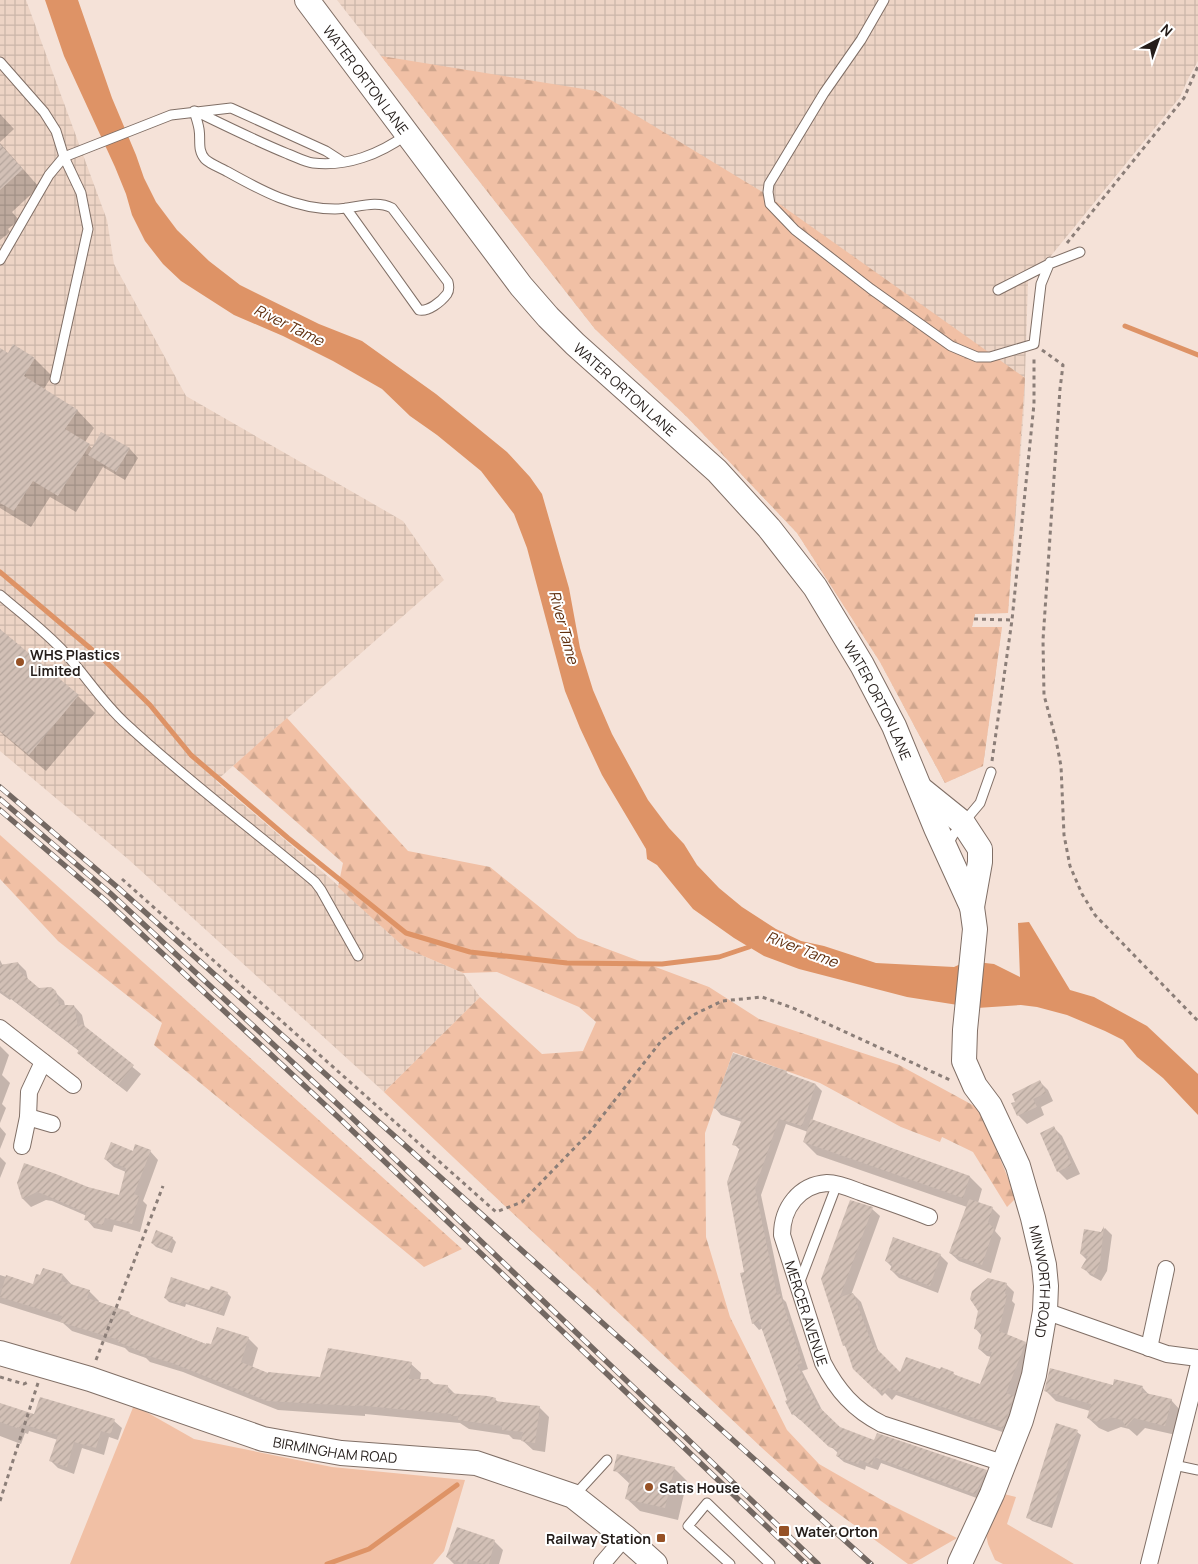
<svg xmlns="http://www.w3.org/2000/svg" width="1198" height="1564" font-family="Manrope,sans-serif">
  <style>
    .industrial { fill: url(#industrial-grid) }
    .green { fill: #f1c0a5 }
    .forest { fill: url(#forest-firs) }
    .water { fill: #de9366 }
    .shadow { fill: #0003 }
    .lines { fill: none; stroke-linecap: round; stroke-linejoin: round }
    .stream { stroke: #de9366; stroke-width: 5 }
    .building { fill: url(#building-hatch) }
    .lane-casing { stroke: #806f66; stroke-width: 11 }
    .street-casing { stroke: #806f66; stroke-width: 18 }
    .secondary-casing { stroke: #806f66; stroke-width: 26 }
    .path { stroke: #8b7e78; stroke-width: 3; stroke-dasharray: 4 4; stroke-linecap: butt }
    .lane { stroke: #fff; stroke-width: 9 }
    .street { stroke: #fff; stroke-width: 16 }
    .secondary { stroke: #fff; stroke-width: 24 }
    .rail-casing { stroke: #736862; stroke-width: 5.5 }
    .rail { stroke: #fff; stroke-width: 4; stroke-dasharray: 11; stroke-linecap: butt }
    .poi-dot { fill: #965125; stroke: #fff; stroke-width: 2 }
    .labels { text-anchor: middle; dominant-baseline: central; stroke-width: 4; stroke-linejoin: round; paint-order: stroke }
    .street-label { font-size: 14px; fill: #241d1a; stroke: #fff }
    .poi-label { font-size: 14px; font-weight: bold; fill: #241d1a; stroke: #fff; text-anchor: start }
    .water-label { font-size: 15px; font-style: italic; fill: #602f0e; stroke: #fff }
  </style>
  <defs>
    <pattern id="industrial-grid" width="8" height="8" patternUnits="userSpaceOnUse" patternTransform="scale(1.25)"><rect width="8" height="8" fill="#edd4c5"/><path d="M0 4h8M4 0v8" fill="none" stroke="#cbb6a9"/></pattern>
    <pattern id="forest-firs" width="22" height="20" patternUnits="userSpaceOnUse" patternTransform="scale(1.25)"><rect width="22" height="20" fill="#f1c0a5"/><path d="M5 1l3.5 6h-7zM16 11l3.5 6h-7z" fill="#cea58d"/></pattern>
    <pattern id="building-hatch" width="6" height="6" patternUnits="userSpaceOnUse" patternTransform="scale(1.25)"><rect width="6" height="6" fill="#d2c0b6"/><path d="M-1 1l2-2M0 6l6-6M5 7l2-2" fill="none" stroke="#b4a59c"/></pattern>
  </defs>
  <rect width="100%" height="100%" fill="#f5e2d8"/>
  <path class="industrial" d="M0,0h26l81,220 7,44 72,132 217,125 41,59 -228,201 116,99 73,68 58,25 17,24 -96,95 -256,-233 -128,-108z
    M337,0h861v61l-10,18 -8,18 -130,160 -43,24 -9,9 1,5 29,-15 -4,129 -16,204 -33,1 -3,13h30l-19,139 -38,17 -65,-121 -83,-129 -110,-116 -92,-88z"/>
  <path class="green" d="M134,1405l60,34 138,28 133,13 -21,71 -11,13h-363z
    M1004,1494l12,3 -9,27 67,40h-71l-8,-4 -7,-16 -3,-14z"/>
  <path class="forest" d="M381,56l215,35 168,102 261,185 -17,235 -33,1 -3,13h30l-19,139 -38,17 -65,-121 -83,-129 -110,-116 -92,-88z
    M287,718l121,133 82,16 88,71 131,49 50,32 140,46 81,44 36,89 -9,9 -34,-55 -31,-15 -2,5 -39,-15 -81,-44 -87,-31 -28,81 1,104 24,80 57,113 32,34 68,39 70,35 -45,26h-4l-87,-63 -60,-54 -377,-355 96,-95 62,57 41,-3 13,-29 -17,-15 -82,-35 -34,1 -58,-25 -67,-61 5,-24 -110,-97z
    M0,835l198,176 264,238 -38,18 -270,-222 8,-22 -104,-82 -58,-62z"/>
  <path class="water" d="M45,0h33l34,98 24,57 8,23 12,24 21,28 32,31 31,24 79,39 43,17 74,53 71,58 23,25 12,17 27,94 11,60 13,42 19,44 36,66 21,28 15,16 13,21 22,23 23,19 34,22 25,12 23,5 52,17 78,4 13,-6 27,3 26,13 -2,-54 11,-1 41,68 24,7 53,29 51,48v41l-35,-37 -26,-21 -14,-17 -18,-9 -38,-16 -30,-8 -16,-2 -44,3 -70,-11 -108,-28 -35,-13 -30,-18 -41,-29 -36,-44 -10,-6 -1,-10 -44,-74 -22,-47 -15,-37 -38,-143 -13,-34 -33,-43 -44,-36 -27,-19 -28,-27 -49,-28 -50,-25 -49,-21 -53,-34 -18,-17 -18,-23 -13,-26 -6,-21 -11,-27 -51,-111z"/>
  <path class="shadow" d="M0,114l14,15 -14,13z
    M0,143l39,44 -27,25 7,8 -11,9 2,3 -10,8z
    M13,346l22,13 17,17 -9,14 34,20 17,18 -9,14 8,7 9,-16 28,16 8,9 -13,22 -22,-13 -27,45 -26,-15 -19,30 -31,-19v-158l8,5z
    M0,630l78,66 17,17 -49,58 -46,-39z
    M0,960l3,6 15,-3 8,8 2,9 11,9 16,3 9,9 1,5h9l8,9 3,13 56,46 -14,18 -40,-31 -9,-9 1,-1 -68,-52 -1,1 -10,-7z
    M0,1046l9,9 -7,20 8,8 -8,21 4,4 -6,15z
    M786,1072l3,3 27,10 6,6 -10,30 158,56 12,12 -4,14 14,5 8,8 -5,15 6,7 -10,35 -32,-12 -9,-8 17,-46 -150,-52 -13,-13 4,-10 -22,-8 -25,71 22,104 3,3 22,67 -6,2 21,41 17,16 35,14 111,29 6,7 -10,22 -101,-37 -3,7 -12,-4 -1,4 -21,-8 -7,-6 1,-3 -36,-33h-2l-7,-6 -30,-86 -4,2 -6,-7 -12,-49 4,-1 -5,-123 -6,-6 8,-22 -21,-7 -6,-7z
    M1040,1082l8,8 5,11 -12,6 3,8 -17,9 -9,-9z
    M0,1127l6,7 -6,15z
    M1054,1128l8,8 18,38 -13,6 -9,-9z
    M150,1151l8,9 -15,41 4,4 -7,27 -26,-7 -2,7 -18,-4 -8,-9 1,-3 -35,-15 -6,-1 -15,7 -8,-8 -5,-15 70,4 32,9 6,-25 -12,-5 -9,-8 29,-7z
    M0,1157l6,6 -6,15z
    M872,1209l8,7 -29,79 2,-1 8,8 18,51 22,21 40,-4 12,3 3,3 25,9 11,-28 -5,-1 -8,-7 3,-13 -7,-8 31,-44 8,8 -2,9 3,3 -8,31 18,8 8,7 -18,48 6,6 -10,31 -115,-40 -4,5 -7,-7 -3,3 -27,-28 -7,-18 -4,-5 -22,-66z
    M1105,1228l7,7 -5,36 -6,10 -11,-6 -7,-8 4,-7 -6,-6z
    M172,1238l4,4 -4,11 -16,-6 -4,-4z
    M940,1255l8,8 -10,30 -39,-15 -8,-8 1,-3 -6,-6z
    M0,1275l34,11 29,-11 9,10 17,6 10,10 -1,2 31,10 4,4 78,29 37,-8 10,10 -6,20 16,7 53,3 90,-14 10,9 -1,7 14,5 14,2 8,8 39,4 3,3 41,5 10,10 -4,35 -12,-2 -11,-10 -9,-1 -4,-4 -40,-6 -9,-6 -95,-9v2l-87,-6 -95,-38 -33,-10 -4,-4 -17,-6 -4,-4 -53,-17 -9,-8 -63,-20z
    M210,1291l17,2 4,4 -7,19 -38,-12 -1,3 -16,-5 -4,-4z
    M1113,1387h29l8,9 21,4 10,11 -5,24 -31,-7 -8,8 -8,-7 -8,-2 -13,5 -9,-4 -11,-10 2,-7 -34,-10 -11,-11z
    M0,1404l35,12 79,5 8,7 -4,12 -9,-3 -5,18 -22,-7 -8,26 -16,-6 -7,-7 7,-21 -29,-9 -1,3 -3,-1 -4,11 -21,-8z
    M1077,1432l4,3 -29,93 -20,-7 -4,-4z
    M674,1468l13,13 -9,39 -38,-9 -13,-12 3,-15 -15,-14z
    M494,1541l9,9 -4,14h-45l-7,-7z"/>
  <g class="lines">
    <path class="stream" d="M1125,326l73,29
      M0,572l103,87 47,46 41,50 97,83 118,95 64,19 97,11 95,1 57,-7 30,-10
      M327,1564l42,-15 88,-64"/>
  </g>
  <path class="building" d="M0,144l23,25 -23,21z
    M13,344l22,14 -11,18 54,34 -13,19 25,15 -32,52 -25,-15 -19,30 -14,-8v-155l8,5z
    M101,432l29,16 -14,24 -28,-17z
    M0,629l79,66 -50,60 -29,-24z
    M18,962l2,10 19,16 12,-1 5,4 3,14h15l4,22 4,-3 52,41 -16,20 -41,-32 2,-3 -79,-60v-25z
    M733,1053l54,18 -1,2 30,11 -14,42 -23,-7 -24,69 22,107 3,-1 22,69 -5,2 20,40 23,22 34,13 3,-7 110,37 -12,24 -101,-37 -2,8 -12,-5 -2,4 -22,-8 2,-6 -9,-3 -35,-33 -2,1 -7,-14 2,-1 -28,-79 -7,3 -12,-51 4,-1 -17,-90 13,-35 -8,-2 10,-26 -29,-11z
    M1040,1080l6,13 -13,6 4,8 -20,9 -6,-13 4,-1 -3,-8z
    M811,1119l159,57 -7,22 -160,-56z
    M1054,1126l18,39 -15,7 -17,-39z
    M111,1142l22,9 2,-7 16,6 -17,44 5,2 -7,28 -27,-6 -2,7 -19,-5 2,-7 -43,-19 -6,-2 -15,7 -5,-16 7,-20 32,11 32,13 31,8 7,-27 -22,-9z
    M969,1199l24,8 -5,15 6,7 -12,36 -33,-12z
    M850,1200l23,7 -33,90 13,-4 19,51 28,28 6,-15 34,12 1,-2 13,5 -1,2 27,10 12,-32 -14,-3 4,-18 -8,-2 4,-18 -8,-12 2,-8 16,-13 19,5 -2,11 2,1 -8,36 27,11 -20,51 8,3 -11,32 -115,-40 -5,5 -7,-6 -2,2 -21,-20 -8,-24 -2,1 -22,-67z
    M1104,1226l-4,37 -6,12 -13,-7 7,-12 -8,-2 4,-25 17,3z
    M156,1230l17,7 -5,13 -17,-7z
    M893,1237l48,17 -11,32 -40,-16 2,-6 -7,-3z
    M43,1268l20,6 -2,7 29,9 -3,8 43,14 -1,2 77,30v-1l5,1 6,-17 32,10 -8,25 27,11v-1l52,5 8,-29 84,14 -3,17h19l6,5 14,1v8l40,3 8,2 -1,3 45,5 -5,37 -14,-2 2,-9 -21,-2v-4l-44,-6v-4h-7v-2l-96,-9v1l-88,-5 -95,-38 -33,-10 1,-2 -22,-9 1,-2 -59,-18 2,-6 -62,-19 6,-22 27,9 3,-10 4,1z
    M171,1277l38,13 2,-4 17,6 -8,21 -38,-12 -1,3 -17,-6z
    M1050,1368l63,17 1,-6 29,7 -2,6 31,7 -7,27 -31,-8 -8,9 -4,-7 -12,-3 -13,5 -10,-4 4,-14 -47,-13z
    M40,1397l75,22 -4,15 -10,-3 -5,17 -22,-6 -7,25 -18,-6 9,-26 -36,-11 -2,4 -3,-1v1l-17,-6v-19l34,11z
    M1056,1423l22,7 -30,95 -22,-7z
    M617,1454l58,13 -10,41 -40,-9 6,-24 -18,-4z
    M457,1527l38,13 -6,24h-6l-15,-5 -1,5h-3l-18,-7z"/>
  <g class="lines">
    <defs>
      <path id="lane" d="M884,0l-23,40 -37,53 -55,91 -1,8 2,12 25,26 76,59 80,57 26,11h13l44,-13 7,-60 9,-22
        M0,62l44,50 12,19 8,26 17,36 7,36 -33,150
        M194,111c2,6 4,12 5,18 2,11 -2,21 6,30 5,5 16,9 23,13 34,19 67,37 107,37 19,0 40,-10 57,-1l56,74c1,4 1,9 -1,12 -6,8 -19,18 -28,16l-73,-102
        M195,111c31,15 61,30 93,43 8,3 17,8 25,9 34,4 67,-9 93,-28
        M0,260l49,-85 15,-18 107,-42 60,-7 95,43 17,11
        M998,290l51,-26 31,-12
        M0,595c22,19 46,37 65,58 21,23 37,49 60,70 60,56 127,106 190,159l6,8 37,66
        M947,846l6,-11 27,-32 11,-31
        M799,1284l38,-100
        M1174,1465l24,5
        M574,1496l33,-36
        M730,1564l-42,-38 19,-23 63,61"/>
      <g id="street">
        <path d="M0,1028l73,57"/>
        <path d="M28,1117l24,7"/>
        <path d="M22,1146l6,-29 1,-25 14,-30"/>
        <path id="s1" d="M929,1217c-23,-9 -46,-17 -69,-25 -10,-4 -22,-9 -33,-9 -28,2 -45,25 -45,52l41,128c14,27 31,47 59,61l121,39"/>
        <path d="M1045,1311l122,43 31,4"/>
        <path d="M1149,1348l17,-79"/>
        <path d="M602,1564l23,-27"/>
        <path d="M1149,1564l49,-196"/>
      </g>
      <g id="secondary">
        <path id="s2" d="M307,0l214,286 27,31 27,27 142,127 52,57 46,59 47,78 32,61 42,102 36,79 3,22 -10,101 -1,31 11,25 15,20 28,60 15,52 11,47 2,21 -1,25 -11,64 -13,45 -29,74 -32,69"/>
        <path d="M922,790l41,33 17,26v13l-8,45"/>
        <path id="s3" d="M0,1353l90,26 173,60 78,14 135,10 97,33 52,41 30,27"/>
      </g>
    </defs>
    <use href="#lane" class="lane-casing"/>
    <use href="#street" class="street-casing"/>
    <use href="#secondary" class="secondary-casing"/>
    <path class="path" d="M1067,243l117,-145 14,-32
      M1042,350l21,15 -3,24 -17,251 1,55 12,45 5,26 3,69 6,31 12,28 13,21 103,106
      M974,619l38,1
      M992,761l20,-141 22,-216v-47
      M122,879l374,333 26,-10 67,-69 73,-93 31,-25 29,-14 40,-4 31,11 157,72
      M96,1360l67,-174
      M0,1377l24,7 4,-2
      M0,1501l38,-118"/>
    <use href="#lane" class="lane"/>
    <use href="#street" class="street"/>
    <use href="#secondary" class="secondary"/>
    <defs>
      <path id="rail" d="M0,787l116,99 755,678
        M0,799l110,94 235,218 473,453
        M0,810l105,90 233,217 468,447"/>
    </defs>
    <use href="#rail" class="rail-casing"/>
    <use href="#rail" class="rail"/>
  </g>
  <g class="poi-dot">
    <circle cx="20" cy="662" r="5"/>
    <circle cx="649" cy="1487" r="5"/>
    <rect x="778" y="1525" width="12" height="12" rx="2.5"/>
    <rect x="656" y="1533" width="10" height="10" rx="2.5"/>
  </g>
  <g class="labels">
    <g class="street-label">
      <text stroke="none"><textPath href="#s2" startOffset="99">WATER ORTON LANE</textPath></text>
      <text stroke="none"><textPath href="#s2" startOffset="504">WATER ORTON LANE</textPath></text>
      <text stroke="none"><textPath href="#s2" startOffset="909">WATER ORTON LANE</textPath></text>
      <text stroke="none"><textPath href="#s2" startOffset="1528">MINWORTH ROAD</textPath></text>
      <text stroke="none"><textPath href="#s1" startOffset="266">MERCER AVENUE</textPath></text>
      <text stroke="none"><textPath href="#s3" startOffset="350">BIRMINGHAM ROAD</textPath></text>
    </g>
    <g class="poi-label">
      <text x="30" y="654">WHS Plastics<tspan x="30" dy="16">Limited</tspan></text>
      <text x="659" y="1487">Satis House</text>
      <text x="795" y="1531">Water Orton</text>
      <text x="651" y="1538" text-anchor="end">Railway Station</text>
    </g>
    <g class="water-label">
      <text transform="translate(289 325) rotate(26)">River Tame</text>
      <text transform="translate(564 627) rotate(75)">River Tame</text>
      <text transform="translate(802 949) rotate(21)">River Tame</text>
    </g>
  </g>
  <g transform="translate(1158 40) rotate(41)" stroke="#ffffff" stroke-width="4" paint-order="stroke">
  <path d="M0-4L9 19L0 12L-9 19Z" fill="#241d1a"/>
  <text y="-8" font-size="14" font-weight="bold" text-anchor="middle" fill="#241d1a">N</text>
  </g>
</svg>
